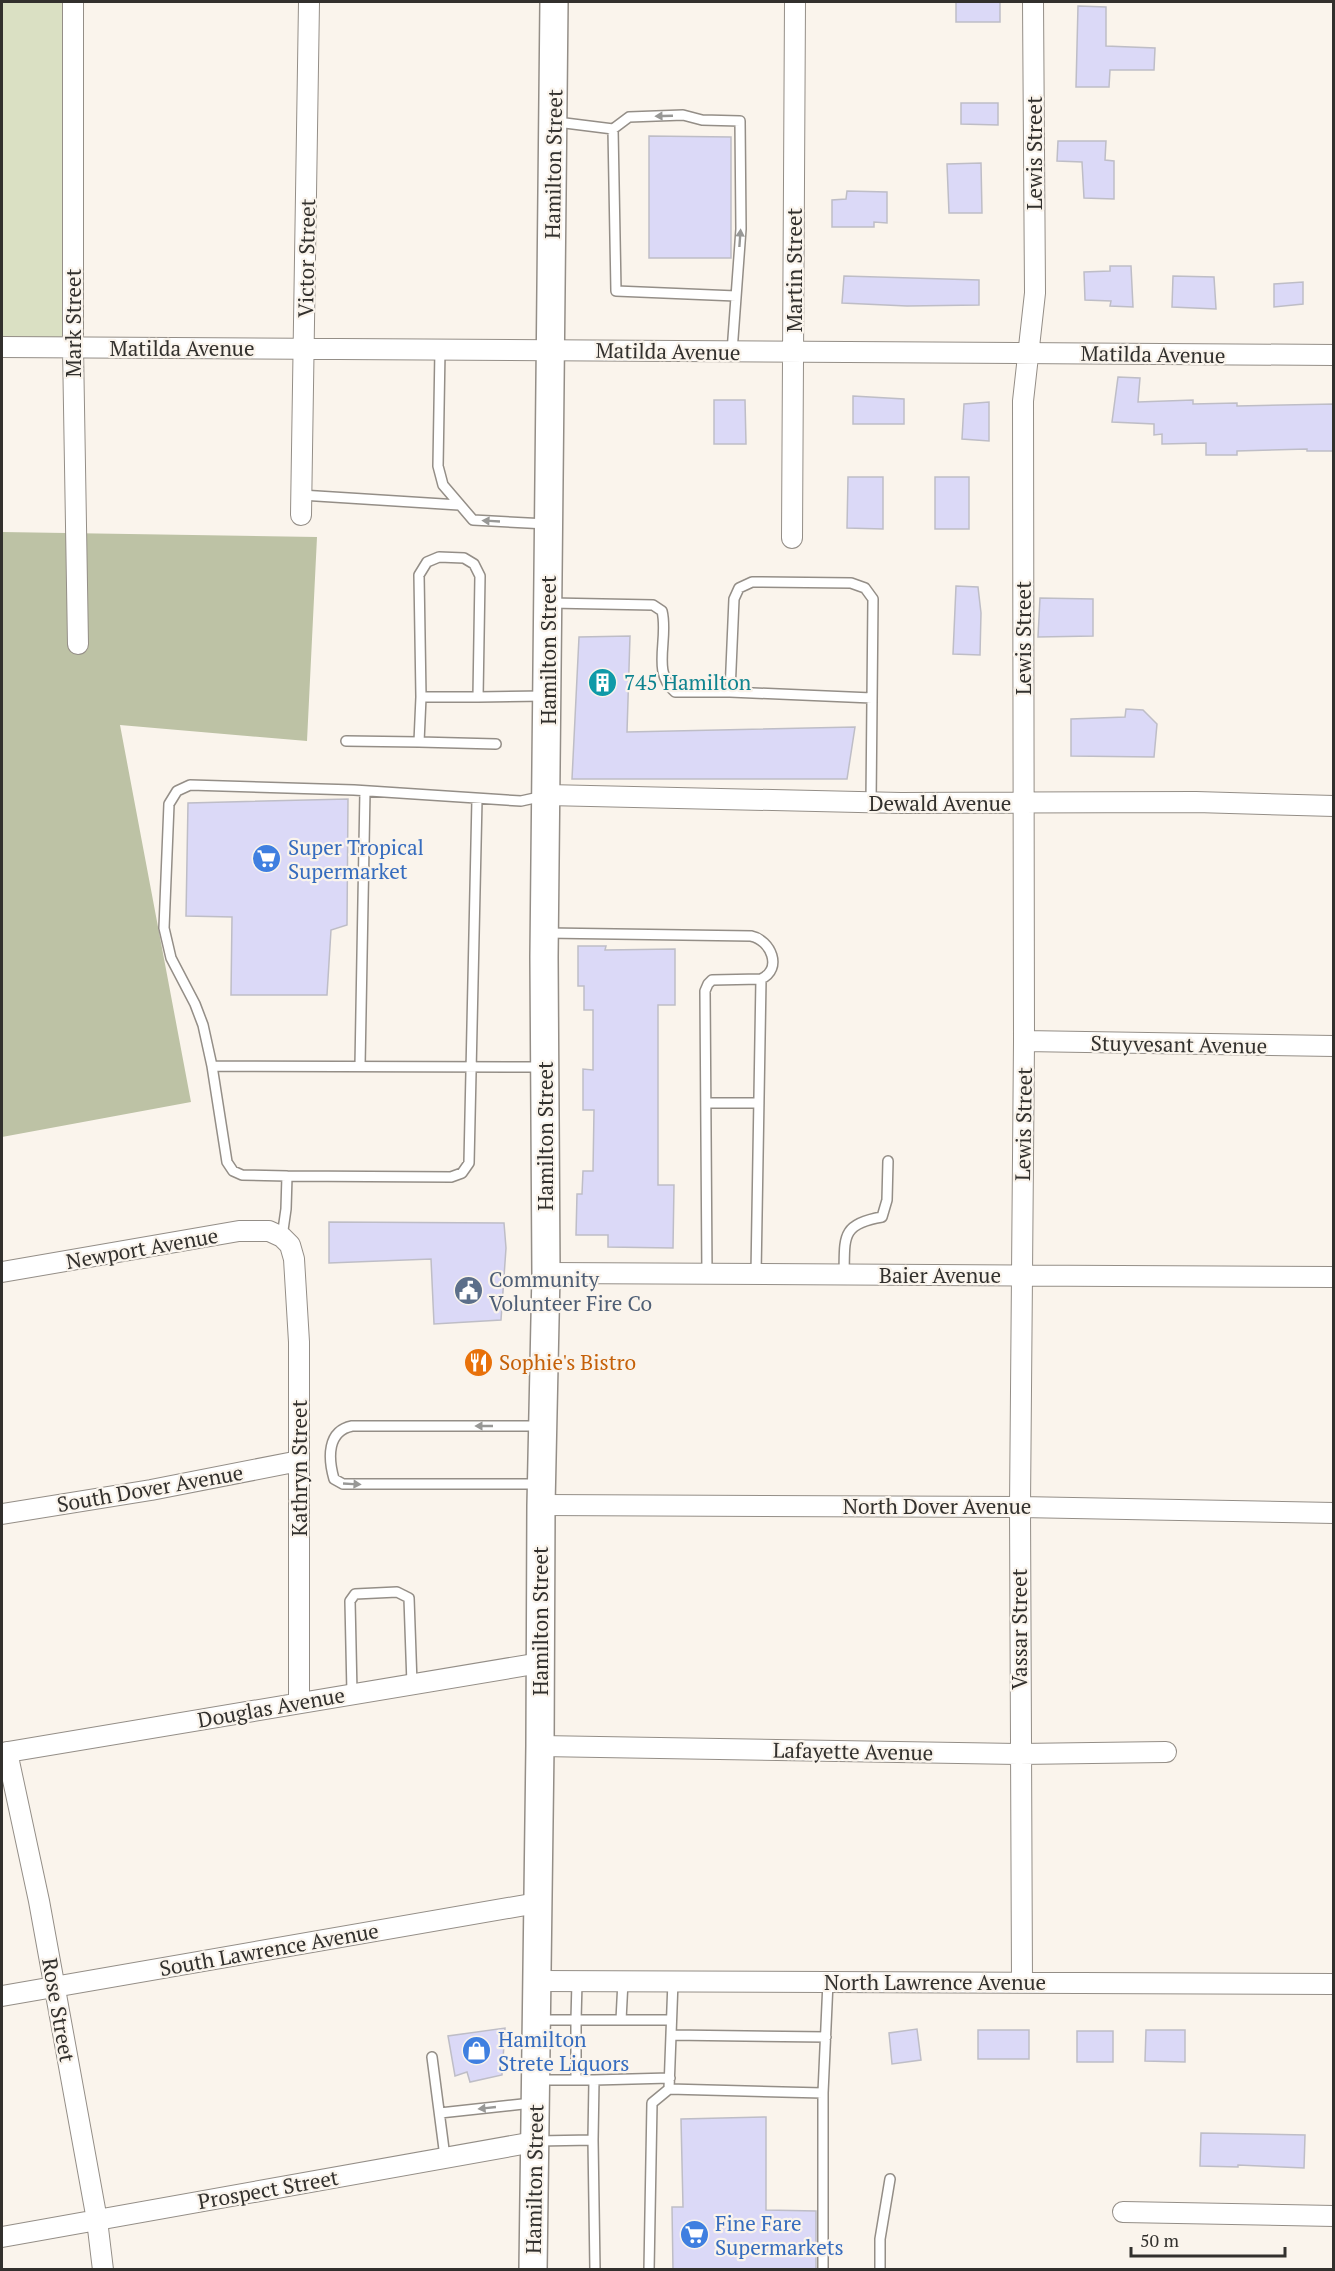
<svg xmlns="http://www.w3.org/2000/svg" width="1335" height="2271" font-family="'PT Serif',serif">
  <style>
    .green { fill: #dae0c3 }
    .forest { fill: #bdc2a5 }
    .building { fill: #dbd9f7; stroke: #bebdc6; stroke-width: 1.5 }
    .lines { fill: none; stroke-linecap: round; stroke-linejoin: round }
    .lane-casing { stroke: #948e87; stroke-width: 12 }
    .street-casing { stroke: #948e87; stroke-width: 22 }
    .secondary-casing { stroke: #948e87; stroke-width: 30 }
    .lane { stroke: #fff; stroke-width: 9 }
    .street { stroke: #fff; stroke-width: 20 }
    .secondary { stroke: #fff; stroke-width: 27 }
    .oneway { fill: #989896 }
    .labels { text-anchor: middle; dominant-baseline: central; stroke-width: 4.5; stroke-linejoin: round; paint-order: stroke }
    .street-label { font-size: 21px; fill: #32302d; stroke: #faf4ec }
    .culture-label { font-size: 21px; fill: #0d838f; stroke: #faf4ec; text-anchor: start }
    .shop-label { font-size: 21px; fill: #366cbe; stroke: #faf4ec; text-anchor: start }
    .service-label { font-size: 21px; fill: #4e5e75; stroke: #faf4ec; text-anchor: start }
    .food-label { font-size: 21px; fill: #c56008; stroke: #faf4ec; text-anchor: start }
  </style>
  <rect width="100%" height="100%" fill="#faf4ec"/>
  <path class="green" d="M2,2h63l-3,343 -60,7z"/>
  <path class="forest" d="M2,532l315,5 -10,204 -187,-16 71,377 -189,35z"/>
  <path class="building" d="M956,2h44v20h-44z
    M1078,6l28,1v39l49,2 -1,22h-44l-1,17h-33z
    M961,103h37v22l-37,-1z
    M649,136l82,1v121h-82z
    M1058,141h48l-1,19 9,1v38l-30,-1 -2,-36 -25,-1z
    M981,163l1,50h-33l-2,-49z
    M847,191l40,1v31l-13,-1v5h-42v-27l14,-1z
    M1110,266h21l2,41 -23,-1 1,-5 -26,-1 -1,-28 26,-1z
    M844,276l135,4v25l-72,1 -65,-3z
    M1173,276l41,1 2,32 -44,-2z
    M1303,282v22l-29,3v-23z
    M1118,377l22,1 -2,24 55,-2v4l44,-1v3l97,-2v47h-27v-2l-70,2v4h-31v-12l-44,1v-10l-8,1v-11l-42,-2z
    M853,396l51,3v25h-51z
    M714,400h31l1,44h-32z
    M989,402v39l-27,-2 2,-35z
    M848,477h35v52l-36,-1z
    M935,477h34v52h-34z
    M956,586l22,1 3,26 -1,42 -27,-1z
    M1040,598l53,1v37l-55,1z
    M630,636l-3,96 228,-5 -8,52h-275l7,-142z
    M1126,709l17,1 14,14 -3,33 -83,-1v-37l54,-2z
    M348,799l-1,126 -16,5 -4,65h-96l1,-78 -46,-1 2,-113z
    M578,946h28l-1,4 70,-1v56h-17v180h16l-1,63 -65,-1v-12h-32l1,-41h5l1,-23h10l1,-61h-11v-41l10,1v-60h-9v-24h-6z
    M329,1222l175,1 2,25 -5,72 -67,4 -3,-65 -102,4z
    M505,2028l-3,47 -32,7 -3,-10 -12,4 -7,-40z
    M917,2029l4,31 -29,4 -3,-31z
    M978,2030h51v29h-51z
    M1146,2030h39v32l-40,-1z
    M1077,2031h36v31h-36z
    M766,2117v93l50,1v59h-143l-1,-63h11l-2,-88z
    M1201,2133l104,2 -1,33 -66,-3v2l-38,-1z"/>
  <g class="lines">
    <defs>
      <path id="lane" d="M557,122l56,7 16,-12 54,-2 19,5 38,1 1,108 -9,123
        M613,129l3,162 120,5
        M440,350l-2,116 5,19 30,35 74,4
        M301,495l158,10
        M551,603l102,2 9,6c7,28 -11,61 13,81h55l4,-93 5,-11 13,-6 99,1 14,5 8,11 -2,204
        M730,692l142,6
        M478,697h-57l-2,-122 8,-13 12,-5 25,1 10,6 6,12 -2,121 67,-1
        M346,741l73,1 2,-45
        M419,742l77,2
        M547,933l204,3c20,4 32,33 10,43l-49,1 -4,4 -3,7 2,283
        M212,1066l330,1
        M360,1066l5,-275
        M706,1103h53
        M287,1176l164,1 11,-4 7,-10 8,-364
        M282,1237l4,-28 1,-33 -45,-1 -9,-4 -6,-9 -15,-96 -9,-41 -8,-21 -24,-46 -7,-30 5,-124 8,-13 13,-6 164,5 167,11 23,-5
        M756,1274l5,-295
        M844,1275c1,-37 -4,-51 38,-58l5,-17 1,-39
        M540,1484h-197l-9,-5c-6,-21 -7,-48 18,-53h188
        M352,1693l-2,-92 5,-7 42,-2 12,6 3,86
        M673,1981l-4,108 154,4 5,-111
        M577,1982l-1,38h45l2,-39
        M538,2020h38v60
        M621,2020h50
        M671,2035l155,2
        M432,2057l13,100
        M537,2080h57l-1,60
        M594,2080l76,-2
        M440,2113l92,-10
        M537,2141l56,-1 2,130
        M649,2270l3,-167 17,-14
        M823,2270v-177
        M880,2270v-31l10,-60"/>
      <path id="street" d="M73,2v346l5,296
        M2,347l1332,8
        M301,515l8,-513
        M792,538l3,-536
        M547,795l354,8 295,-1 138,4
        M1024,1041l310,5
        M2,1272l237,-41h30l13,6 8,8 4,14 5,83v360
        M546,1273l788,4
        M541,1505l479,2 314,6
        M2,1514l149,-24 148,-29
        M540,1746l479,8 147,-2
        M7,1752l32,149 58,319 6,50
        M2,1753l538,-90
        M536,1981l798,3
        M1022,1982l-2,-475 4,-466 -1,-640 12,-108 -2,-291
        M2,1996l535,-93
        M1123,2212l211,4
        M2,2237l532,-95"/>
      <path id="secondary" d="M533,2270l7,-524 1,-241 5,-232 -2,-316 10,-955"/>
    </defs>
    <use href="#lane" class="lane-casing"/>
    <use href="#street" class="street-casing"/>
    <use href="#secondary" class="secondary-casing"/>
    <use href="#lane" class="lane"/>
    <use href="#street" class="street"/>
    <use href="#secondary" class="secondary"/>
  </g>
  <defs><path id="oneway-solid" d="M-6-.8H1V-3.2L6.5 0L1 3.2V.8H-6Z" transform="scale(1.5)"/></defs>
  <g class="oneway">
    <use href="#oneway-solid" transform="translate(664 116) rotate(178)"/>
    <use href="#oneway-solid" transform="translate(740 238) rotate(-86)"/>
    <use href="#oneway-solid" transform="translate(491 521) rotate(-177)"/>
    <use href="#oneway-solid" transform="translate(484 1426) rotate(-180)"/>
    <use href="#oneway-solid" transform="translate(352 1484) rotate(3)"/>
    <use href="#oneway-solid" transform="translate(487 2108) rotate(174)"/>
  </g>
  <defs>
    <symbol id="building-disc" viewBox="-11 -11 22 22"><circle r="9.5" fill="#0f9aa8" stroke="#faf4ec"/><path d="M-4-6H4V6H1V3H-1V6H-4ZM-2.5-4.3h1.7v1.8h-1.7ZM.8-4.3h1.7v1.8H.8ZM-2.5-1h1.7V.8h-1.7ZM.8-1h1.7V.8H.8Z" fill="#fff"/></symbol>
    <symbol id="supermarket-disc" viewBox="-11 -11 22 22"><circle r="9.5" fill="#3f7fe0" stroke="#faf4ec"/><path d="M-6-5.5h2.5l.6 2H6L4.5 2H-2.5L-4.4-4H-6ZM-1.5 3.2a1.3 1.3 0 1 0 .1 0ZM3 3.2a1.3 1.3 0 1 0 .1 0Z" fill="#fff"/></symbol>
    <symbol id="civic-disc" viewBox="-11 -11 22 22"><circle r="9.5" fill="#5c6f8a" stroke="#faf4ec"/><path d="M-.6-6.5H3V-4.5H.6V-3L4-1V1h2V6H-6V1h2V-1L-.6-3ZM-1.2 2.5V6h2.4V2.5Z" fill="#fff"/></symbol>
    <symbol id="restaurant-disc" viewBox="-11 -11 22 22"><circle r="9.5" fill="#e8710a" stroke="#faf4ec"/><path d="M-5-6h1v4h1v-4h1v4h1v-4h1v5L-1.5 .5V6h-2V.5L-5-1ZM5-6V6H3V1.5H1.5Q1.5-4 5-6Z" fill="#fff"/></symbol>
    <symbol id="shop-disc" viewBox="-11 -11 22 22"><circle r="9.5" fill="#3f7fe0" stroke="#faf4ec"/><path d="M-5-2.5h2.3a2.7 3.5 0 0 1 5.4 0H5L5.5 6h-11ZM-1.5-2.5h3a1.5 2.3 0 0 0-3 0Z" fill="#fff"/></symbol>
  </defs>
  <g fill-rule="evenodd">
    <use href="#building-disc" x="586" y="666" width="33" height="33"/>
    <use href="#supermarket-disc" x="250" y="842" width="33" height="33"/>
    <use href="#civic-disc" x="452" y="1274" width="33" height="33"/>
    <use href="#restaurant-disc" x="462" y="1346" width="33" height="33"/>
    <use href="#shop-disc" x="460" y="2034" width="33" height="33"/>
    <use href="#supermarket-disc" x="678" y="2218" width="33" height="33"/>
  </g>
  <g class="labels">
    <g class="street-label">
      <text transform="translate(1034 153) rotate(-90)">Lewis Street</text>
      <text transform="translate(553 164) rotate(-89)">Hamilton Street</text>
      <text transform="translate(306 258) rotate(-89)">Victor Street</text>
      <text transform="translate(794 270) rotate(-90)">Martin Street</text>
      <text transform="translate(73 323) rotate(-90)">Mark Street</text>
      <text x="182" y="348">Matilda Avenue</text>
      <text transform="translate(668 351) rotate(1)">Matilda Avenue</text>
      <text transform="translate(1153 354) rotate(1)">Matilda Avenue</text>
      <text transform="translate(1023 638) rotate(-90)">Lewis Street</text>
      <text transform="translate(548 650) rotate(-90)">Hamilton Street</text>
      <text x="940" y="803">Dewald Avenue</text>
      <text transform="translate(1179 1044) rotate(1)">Stuyvesant Avenue</text>
      <text transform="translate(1023 1124) rotate(-89)">Lewis Street</text>
      <text transform="translate(545 1136) rotate(-90)">Hamilton Street</text>
      <text transform="translate(142 1248) rotate(-10)">Newport Avenue</text>
      <text x="940" y="1275">Baier Avenue</text>
      <text transform="translate(299 1468) rotate(-90)">Kathryn Street</text>
      <text transform="translate(150 1488) rotate(-10)">South Dover Avenue</text>
      <text x="937" y="1506">North Dover Avenue</text>
      <text transform="translate(540 1621) rotate(-90)">Hamilton Street</text>
      <text transform="translate(1019 1629) rotate(-90)">Vassar Street</text>
      <text transform="translate(271 1707) rotate(-10)">Douglas Avenue</text>
      <text transform="translate(853 1751) rotate(1)">Lafayette Avenue</text>
      <text transform="translate(269 1949) rotate(-10)">South Lawrence Avenue</text>
      <text x="935" y="1982">North Lawrence Avenue</text>
      <text transform="translate(59 2010) rotate(80)">Rose Street</text>
      <text transform="translate(534 2179) rotate(-89)">Hamilton Street</text>
      <text transform="translate(268 2189) rotate(-10)">Prospect Street</text>
    </g>
    <g class="culture-label">
      <text x="624" y="682">745 Hamilton</text>
    </g>
    <g class="shop-label">
      <text x="288" y="847">Super Tropical<tspan x="288" dy="24">Supermarket</tspan></text>
      <text x="498" y="2039">Hamilton<tspan x="498" dy="24">Strete Liquors</tspan></text>
      <text x="715" y="2223">Fine Fare<tspan x="715" dy="24">Supermarkets</tspan></text>
    </g>
    <g class="service-label">
      <text x="489" y="1279">Community<tspan x="489" dy="24">Volunteer Fire Co</tspan></text>
    </g>
    <g class="food-label">
      <text x="499" y="1362">Sophie's Bistro</text>
    </g>
  </g>
  <rect width="1335" height="2271" fill="none" stroke="#32302d" stroke-width="6"/>
  <path d="M1131 2247v9h154v-9" fill="none" stroke="#32302d" stroke-width="3"/>
  <text x="1140" y="2247" font-size="18" fill="#32302d" stroke="#faf4ec" stroke-width="4.5" paint-order="stroke">50 m</text>
</svg>
